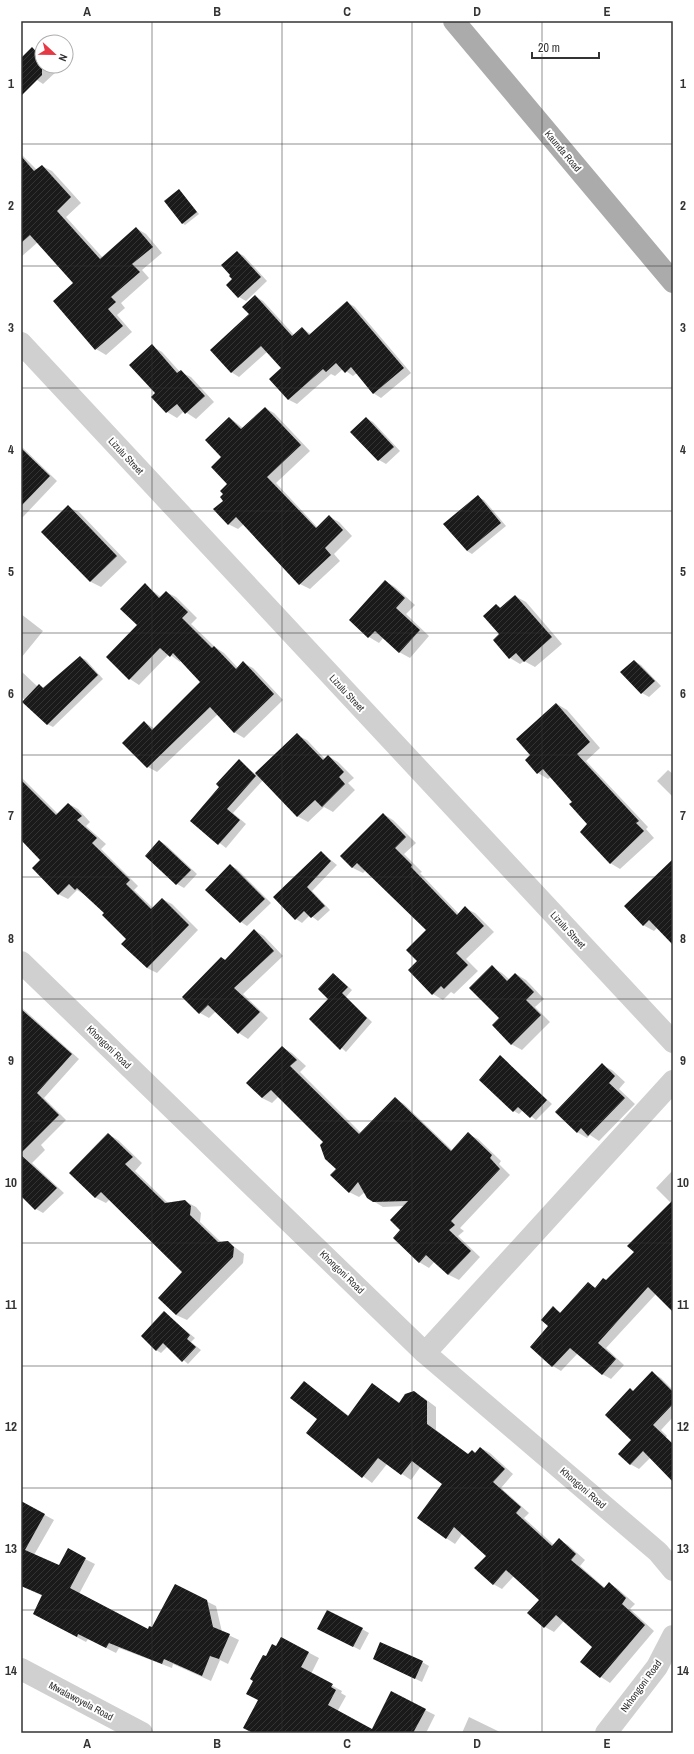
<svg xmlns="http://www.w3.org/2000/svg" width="694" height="1754" font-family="'Archivo Narrow',sans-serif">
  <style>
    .shadow { fill: #0003 }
    .building { fill: url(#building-hatch) }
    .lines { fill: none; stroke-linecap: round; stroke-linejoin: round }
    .minor { stroke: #d0d0d0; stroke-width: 22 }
    .major { stroke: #ababab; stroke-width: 22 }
    .grid { fill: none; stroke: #333; stroke-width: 1; stroke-opacity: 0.55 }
    .labels { text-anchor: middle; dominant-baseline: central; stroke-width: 4; stroke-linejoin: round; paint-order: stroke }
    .street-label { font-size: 10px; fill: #333; stroke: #fff }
    .neatline { fill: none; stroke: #333; stroke-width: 1.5 }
    .grid-label { font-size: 13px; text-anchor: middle; font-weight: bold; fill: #333 }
  </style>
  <defs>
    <pattern id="building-hatch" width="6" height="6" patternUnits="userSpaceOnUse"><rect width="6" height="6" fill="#1a1a1a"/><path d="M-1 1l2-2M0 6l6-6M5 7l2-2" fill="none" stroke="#333"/></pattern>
  </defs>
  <rect width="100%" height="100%" fill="#fff"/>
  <path class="shadow" d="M32,48l10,8v10h10l5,5 -14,13 -6,-4 -16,-16v-5z
    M21,154l16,16 5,-4 10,5 29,32 -15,14 37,41 33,-30 10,6 16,19 -20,17 7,8 -28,25 4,5 -8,7 15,17 -26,23 -10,-6 -21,-66 -37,-41 -17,15z
    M179,190l20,24 -14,11 -3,-2z
    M237,252l7,4 23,25 -21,20 -7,-4 -6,-18z
    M255,296l8,5 31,34 8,-7 9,6 36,-32 8,5 56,66 -30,25 -8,-5 -16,-20 -4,3 -10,-7 -8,7 -4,-2 -34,30 -8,-4 -18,-21 11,-11 -15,-16 -28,25 -8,-5z
    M152,346l10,6 18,20 11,5 23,25 -18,17 -12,-8 -7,7 -10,-6 -11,-19z
    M265,408l9,5 36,38 -34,32 42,45 12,-11 9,5 13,14 -18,18 6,7 -30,28 -10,-5 -56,-60 -6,5 -10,-5 -4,-23 4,-17 -5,-27 7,-39 13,10z
    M366,418l7,4 27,29 -14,13 -7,-4 -27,-28z
    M21,446l36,35 -36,38z
    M478,497l6,3 22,26 -34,28 -5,-3z
    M68,507l11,5 48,50 -26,25 -10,-5 -49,-50z
    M385,581l10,6 20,18 -9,9 23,22 -19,22 -11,-6 -15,-15 -5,6 -10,-6z
    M145,585l16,12 5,-5 10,5 21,21 -6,6 24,23 9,6 14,15 5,-5 10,5 30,32 -39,38 -10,-6 -16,-18 -61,58 -9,-5 -4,-45 11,7 47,-47 -21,-22 -1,2 -11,-8 -30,31 -9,-6 -23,-22 31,-32z
    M515,596l11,6 36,42 -27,23 -11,-6 -4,3 -10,-6 -16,-17 7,-6 -5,-30 6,3z
    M21,614l22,17 -22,27z
    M80,657l6,3 17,19 -50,48 -6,-3 -26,-28v-25l17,16 1,-2 6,4z
    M634,661l7,4 20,21 -12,11 -7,-4 -20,-21z
    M557,704l10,6 33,38 -14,13 62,66 -2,2 8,9 -34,31 -10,-6 -21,-39 -16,-22 -22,-25 -3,2 -10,-6 -6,-18z
    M297,735l10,5 18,19 3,-3 10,6 16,16 -6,5 7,7 -22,22 -9,-5 -16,15 -11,-6 -34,-36 -30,33 13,11 -20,24 -34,-27 28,-34 19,-26 16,13z
    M668,770l5,4v23l-16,-16z
    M21,777l37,37 11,-10 9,5 12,13 -4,4 20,18 -5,5 37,37 -4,4 19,18 9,-9 10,5 26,26 -41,43 -10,-5 -24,-24 4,-6 -21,-25 -21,-18 -8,-5 -9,9 -10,-5 -16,-34 -21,-35z
    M383,814l10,6 23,23 -12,11 18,18 -2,1 39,41 6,-6 10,5 19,19 -28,27 12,12 -24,23 -3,-2 -8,8 -10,-6 -15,-33 9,-31 -61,-60 -3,3 -10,-5 -12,-12z
    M160,841l6,4 31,29 -13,14 -7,-4 -31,-28z
    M321,852l16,13 -25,26 18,19 -12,11 -8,-6 -8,8 -6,-4 -22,-22z
    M673,860v84l-15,-17 -4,4 -11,-6z
    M231,866l6,3 34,34 -24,23 -6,-4z
    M254,930l10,6 19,20 -40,38 25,24 -20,21 -9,-6 -23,-22 -7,7 -9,-5 21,-55 5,2z
    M492,967l10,6 8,7 6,-6 10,6 18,19 -9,8 15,15 -28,28 -11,-6 -10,-26z
    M334,974l18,16 -6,7 26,25 -26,30 -36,-34 19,-19z
    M21,1007l58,52 -35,39 22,22 -25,25 4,5 -13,13 32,30 -21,20 -7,-4 -15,-14z
    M282,1047l10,6 14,13 -6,6 61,61 34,-35 9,6 49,47 15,-17 10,5 23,22 -2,3 11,11 -50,53 4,3 -6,5 22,21 -21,23 -10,-5 -14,-14 -6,7 -10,-6 -17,-32 2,-24 -21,1 -15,-9 -3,-6 -6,5 -10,-5 -24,-50 -46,-46 -7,7 -10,-5 -14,-15z
    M501,1057l51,47 -16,16 -13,-10 -4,4 -5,-3z
    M602,1065l10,5 13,12 -6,7 16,15 -36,37 -9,-6 -3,3 -10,-6z
    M108,1134l10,6 24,23 -7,8 34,33 16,-3 11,6 5,6 -1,9 22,21 6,-1 16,12 -1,9 -56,57 -11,-5 -17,-17 25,-26 -74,-73 -4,4 -10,-5 -26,-25z
    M673,1170v141l-17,-17 -50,54 18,17 -13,14 -9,-5 -24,-21 -17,18 -8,-5 -22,-19 19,-21 3,-18 9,5 27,-29 7,4 10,-7 29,-29 36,-49 -15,-15z
    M164,1313l31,25 -4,4 10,8 -13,14 -20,-18 -7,7 -5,-3z
    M652,1373l9,5 12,12v27l-12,13 6,6 -5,6 11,11v27l-22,-23 -12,12 -9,-5 4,-72z
    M304,1382l45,34 23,-32 28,19 14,-10 10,5 12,9v23l33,25 3,-4 4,2 5,-5 9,5 23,21 -12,14 28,25 -5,5 30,27 5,-5 9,5 17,15 -5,6 25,22 4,-5 9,6 17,15 -5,5 24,22 -44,52 -9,-6 -19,-15 11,-15 -29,-26 -10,11 -9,-5 -5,-27 -26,-24 -12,13 -9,-5 -6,-28 -24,-23 -8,11 -9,-6 -2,-55 -23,-17 -10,14 -24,-16 -15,19 -65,-50 11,-14z
    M21,1502l33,18 -20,35 25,12 26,-8 10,5 -16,30 70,36 57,-29 10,5 6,26 17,8 -11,24 -8,-4 -9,21 -38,-17 -1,4 -53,-20 -3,5 -28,-14 -2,3 -43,-23v-23l-22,-10z
    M362,1629l7,4 -9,17 -35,-18z
    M281,1638l38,20 -8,16 31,17 -1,2 5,3 -9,16 36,18 52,-20 10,5 -9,18h-172l12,-76 11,-10z
    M374,1659l48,3 7,4 -7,16z
    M469,1717l33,16h-40z"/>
  <path class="building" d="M32,47l10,11v17l-21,21v-38z
    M21,156l13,15 8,-6 29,32 -14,14 43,48 36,-32 17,20 -21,17 8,8 -29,25 5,5 -8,7 15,17 -28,24 -42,-49 20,-18 -43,-48 -9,8z
    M179,189l18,23 -15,12 -18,-23z
    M237,251l24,26 -23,21 -12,-13 6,-6 -3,-3 1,-1 -9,-10z
    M255,295l37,41 10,-9 7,8 38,-34 57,67 -31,26 -22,-27 -6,6 -9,-10 -10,9 -3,-3 -35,31 -19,-21 12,-11 -20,-22 -30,27 -21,-23 39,-36 -7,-7z
    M152,344l25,29 4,-3 24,26 -20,18 -8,-10 -11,9 -15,-16 4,-4 -26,-28z
    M265,407l36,38 -34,32 49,51 13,-13 14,15 -18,18 6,7 -32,30 -63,-68 -8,8 -15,-16 10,-8 -3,-4 3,-3 -3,-3 7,-7 -16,-17 10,-10 -16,-17 24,-23 12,12z
    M366,417l28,30 -16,14 -28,-29z
    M21,448l29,28 -29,30z
    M478,495l23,28 -34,28 -24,-27z
    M68,505l49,51 -27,26 -49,-50z
    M385,580l20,18 -9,10 24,22 -21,23 -24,-22 -7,7 -19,-18z
    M145,583l14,15 7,-7 22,21 -6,6 30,30 2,-2 22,23 7,-8 31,33 -40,39 -24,-26 -63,61 -25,-25 22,-22 8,9 48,-48 -27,-29 -3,4 -10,-9 -31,32 -23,-23 31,-32 -17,-16z
    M515,595l37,42 -28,25 -8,-9 -7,6 -16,-19 6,-6 -16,-18 13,-12 4,4z
    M80,656l18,19 -51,50 -25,-23 17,-18 4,4z
    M634,660l21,21 -14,13 -21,-22z
    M556,703l34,39 -13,12 62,67 -3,2 8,8 -34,33 -30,-32 7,-8 -18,-20 3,-2 -29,-33 -6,5 -12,-14 5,-5 -14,-16z
    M297,733l26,27 5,-5 16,17 -5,5 6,7 -23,23 -7,-7 -18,17 -42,-44z
    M239,759l17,17 -29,33 13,11 -22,25 -28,-24 29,-34 -3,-3z
    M21,780l35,35 12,-12 14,13 -5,4 20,18 -5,5 38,37 -4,4 25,25 11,-11 27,27 -42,43 -26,-24 5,-5 -24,-24 2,-2 -27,-25 -2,2 -6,-6 -11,11 -26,-27 8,-8 -19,-20z
    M383,813l23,24 -11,11 17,17 -1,2 46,48 8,-9 19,20 -28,27 12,12 -24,24 -3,-3 -9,9 -24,-25 9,-9 -11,-11 20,-20 -69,-67 -5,5 -12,-12z
    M159,840l32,30 -15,15 -31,-29z
    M321,851l10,10 -24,26 18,19 -14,12 -7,-7 -9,9 -22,-23z
    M673,859v86l-24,-25 -6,6 -19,-20z
    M230,864l35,35 -25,24 -35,-33z
    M254,929l20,22 -40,37 26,24 -22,22 -30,-29 -9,9 -17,-17 39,-40 4,3z
    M492,965l15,16 8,-8 19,19 -8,8 15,15 -30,30 -19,-20 7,-7 -30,-30z
    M333,973l15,14 -6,6 25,25 -27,32 -31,-31 19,-20 -10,-10z
    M21,1009l51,45 -35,39 22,22 -38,38z
    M282,1046l15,14 -7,6 69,68 36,-37 56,54 17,-19 24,23 -2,3 10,11 -49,52 4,4 -6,5 22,21 -23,24 -22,-20 -7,8 -26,-25 7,-8 -10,-10 18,-19 -35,1 -6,-4 -9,-16 -9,11 -19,-18 6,-6 -11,-10 -5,-14 3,-3 -52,-52 -9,8 -16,-15z
    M500,1055l47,45 -17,18 -12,-11 -5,5 -34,-32z
    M602,1063l13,13 -6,7 16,15 -37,38 -7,-8 -4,5 -22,-21z
    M108,1133l25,24 -8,7 40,39 20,-3 6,6 -1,9 28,27 10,-1 6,6 -1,10 -57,58 -18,-17 24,-26 -81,-80 -6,6 -26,-25z
    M21,1155l36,33 -22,22 -14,-14z
    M673,1200v112l-25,-25 -50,56 18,16 -14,16 -32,-27 -18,19 -22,-20 18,-21 -7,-6 12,-14 7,7 28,-31 7,6 8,-10 3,2 28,-28 -7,-6z
    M164,1311l26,24 -3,4 9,8 -14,15 -19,-19 -7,8 -15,-15z
    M652,1371l21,21v12l-20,21 20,19v38l-30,-31 -13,14 -12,-11 13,-14 -26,-25 25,-27 3,3z
    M304,1381l44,35 24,-33 27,20 6,-9 9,-3 13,10v23l41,30 4,-4 3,3 5,-6 25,22 -12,13 28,25 -5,6 36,33 7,-8 17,16 -5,6 33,28 5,-6 17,16 -4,6 23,21 -45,53 -20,-16 12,-15 -36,-32 -12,13 -17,-15 12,-13 -33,-30 -13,15 -19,-17 12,-12 -32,-29 -8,12 -29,-21 25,-34 -30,-23 -11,14 -23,-17 -16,20 -56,-45 11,-14 -27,-21z
    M21,1501l24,13 -20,36 34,15 9,-17 18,10 -16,30 78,41 1,-3 3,1 23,-43 32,16 6,27 17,7 -11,25 -9,-3 -8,20 -38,-17 -2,5 -53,-21 -3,5 -28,-14 -1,3 -44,-23 9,-19 -21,-9z
    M327,1610l36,18 -10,19 -36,-18z
    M281,1637l28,15 -8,15 32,17 -2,3 5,3 -8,15 44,24 19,-38 35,18 -13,24h-160l-10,-5 15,-28 -12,-6 7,-13 -3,-2 13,-24 3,1 6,-12 4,2z
    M380,1642l43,19 -8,18 -42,-20z"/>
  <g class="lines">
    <path class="minor" d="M21,343l652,699
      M21,962l404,391 233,199 15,18
      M425,1353l248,-272
      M21,1669l121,64
      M606,1733l51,-66 16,-31"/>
    <path class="major" d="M454,21l219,261"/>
  </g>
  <path class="grid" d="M152,21v1712M282,21v1712M412,21v1712M542,21v1712M21,144h652M21,266h652M21,388h652M21,511h652M21,633h652M21,755h652M21,877h652M21,999h652M21,1121h652M21,1243h652M21,1366h652M21,1488h652M21,1610h652"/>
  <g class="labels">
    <g class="street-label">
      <text transform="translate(563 151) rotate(50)">Kaunda Road</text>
      <text transform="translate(126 456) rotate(47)">Lizulu Street</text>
      <text transform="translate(347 693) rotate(47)">Lizulu Street</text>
      <text transform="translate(568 930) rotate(47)">Lizulu Street</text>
      <text transform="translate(109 1047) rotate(44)">Khongoni Road</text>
      <text transform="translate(342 1272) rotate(44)">Khongoni Road</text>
      <text transform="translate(583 1488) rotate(41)">Khongoni Road</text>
      <text transform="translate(641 1686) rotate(-54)">Nkhongoni Road</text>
      <text transform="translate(81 1701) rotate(28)">Mwalawoyela Road</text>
    </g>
  </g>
  <rect width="694" height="1754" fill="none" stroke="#ffffff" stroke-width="44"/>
  <g transform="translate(54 54) rotate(112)"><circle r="19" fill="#ffffff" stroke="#adadad"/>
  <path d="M0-3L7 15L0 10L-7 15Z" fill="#e63946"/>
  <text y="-6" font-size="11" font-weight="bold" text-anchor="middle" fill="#333333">N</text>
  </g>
  <path d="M532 52v6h67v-6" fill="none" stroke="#333333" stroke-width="2"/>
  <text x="538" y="52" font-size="12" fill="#333333" stroke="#ffffff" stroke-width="3" paint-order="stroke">20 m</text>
  <rect x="22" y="22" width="650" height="1710" class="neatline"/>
  <g class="grid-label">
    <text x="87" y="16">A</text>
    <text x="217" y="16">B</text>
    <text x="347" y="16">C</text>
    <text x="477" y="16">D</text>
    <text x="607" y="16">E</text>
    <text x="11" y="88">1</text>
    <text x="683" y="88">1</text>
    <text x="11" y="210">2</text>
    <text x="683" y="210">2</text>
    <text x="11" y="332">3</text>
    <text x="683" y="332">3</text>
    <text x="11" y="454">4</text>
    <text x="683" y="454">4</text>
    <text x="11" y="576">5</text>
    <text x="683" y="576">5</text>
    <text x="11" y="698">6</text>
    <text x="683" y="698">6</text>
    <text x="11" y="820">7</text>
    <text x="683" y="820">7</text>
    <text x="11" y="943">8</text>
    <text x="683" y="943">8</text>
    <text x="11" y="1065">9</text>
    <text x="683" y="1065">9</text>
    <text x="11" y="1187">10</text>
    <text x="683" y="1187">10</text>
    <text x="11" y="1309">11</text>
    <text x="683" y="1309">11</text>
    <text x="11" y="1431">12</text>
    <text x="683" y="1431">12</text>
    <text x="11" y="1553">13</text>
    <text x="683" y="1553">13</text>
    <text x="11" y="1675">14</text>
    <text x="683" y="1675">14</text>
    <text x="87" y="1748">A</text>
    <text x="217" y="1748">B</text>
    <text x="347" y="1748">C</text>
    <text x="477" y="1748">D</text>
    <text x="607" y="1748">E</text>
  </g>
</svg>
